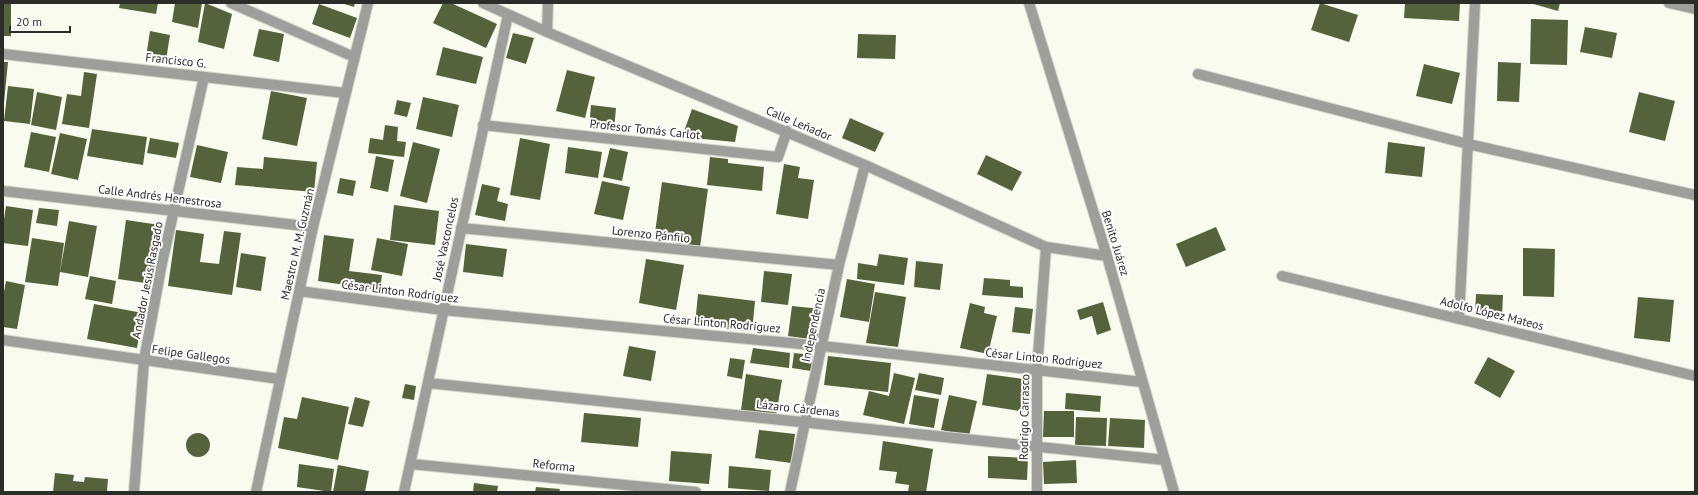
<svg xmlns="http://www.w3.org/2000/svg" width="1698" height="495" font-family="'PT Sans',sans-serif">
  <style>
    .building { fill: #55633c }
    .lines { fill: none; stroke-linecap: round; stroke-linejoin: round }
    .minor-casing { stroke: #d2d7cb; stroke-width: 12 }
    .minor { stroke: #9d9f9a; stroke-width: 10 }
    .labels { text-anchor: middle; dominant-baseline: central; stroke-width: 4; stroke-linejoin: round; paint-order: stroke }
    .street-label { font-size: 12px; fill: #2b2d28; stroke: #fff }
  </style>
  <rect width="100%" height="100%" fill="#f7fcef"/>
  <path class="building" d="M3,3h8v33h-8z
    M120,3h38l-2,11 -37,-6z
    M175,3h27l-4,25 -26,-6z
    M205,3l27,11 -8,35 -26,-7z
    M341,3h14l-1,4z
    M443,3h8l46,21 -11,24 -53,-25z
    M1320,3l38,12 -9,27 -38,-12z
    M1405,3h55l-1,18 -55,-3z
    M1530,3h30l-2,8z
    M319,4l38,14 -7,20 -38,-14z
    M1531,19l37,1 -1,45 -37,-1z
    M1585,27l32,6 -5,25 -32,-6z
    M259,29l25,5 -5,28 -26,-6z
    M150,31l20,4 -4,25 -20,-3z
    M513,33l21,5 -8,26 -20,-6z
    M858,34l38,1 -1,24 -38,-1z
    M443,47l40,10 -7,27 -40,-9z
    M3,62h5l-4,41h-1z
    M1498,62l23,1 -2,39 -22,-1z
    M1424,64l36,9 -8,31 -36,-8z
    M567,70l28,7 -10,41 -29,-7z
    M84,72l13,2 -8,54 -27,-4 5,-30 14,2z
    M8,86l26,3 -4,35 -26,-3z
    M271,91l36,7 -10,48 -35,-7z
    M37,92l25,5 -6,33 -25,-5z
    M1639,92l36,9 -10,40 -36,-9z
    M423,97l36,8 -7,32 -36,-8z
    M397,100l14,3 -4,14 -13,-3z
    M591,105l25,3 -2,22 -25,-2z
    M692,109l46,17 -3,16 -53,-5z
    M850,118l34,15 -9,19 -33,-14z
    M385,125l13,2 -1,14 9,1 -2,15 -36,-4 2,-15 13,2z
    M92,129l55,8 -4,28 -56,-9z
    M31,132l25,5 -7,35 -25,-5z
    M60,133l27,6 -9,41 -27,-6z
    M150,138l29,5 -3,15 -29,-5z
    M520,138l30,6 -10,56 -30,-5z
    M413,142l27,7 -13,54 -27,-7z
    M1388,142l37,5 -3,30 -37,-4z
    M197,145l31,7 -7,31 -31,-6z
    M568,147l34,5 -4,26 -33,-5z
    M610,148l18,4 -6,29 -19,-4z
    M986,155l36,17 -10,19 -35,-17z
    M376,156l18,4 -6,32 -18,-4z
    M264,157l53,5 -3,30 -79,-7 2,-18 26,2z
    M710,157l18,2v4l36,4 -2,24 -55,-6z
    M784,164l16,3 -2,11 16,2 -6,39 -32,-5z
    M340,178l16,3 -3,15 -16,-3z
    M602,181l28,6 -7,33 -29,-6z
    M662,182l46,7 -8,58 -46,-7z
    M482,184l18,4 -3,13 11,3 -3,17 -30,-6z
    M394,205l45,6 -4,34 -45,-5z
    M6,206l27,4 -5,36 -25,-3v-17z
    M39,208l20,2 -2,16 -21,-3z
    M126,220l34,5 -8,59 -34,-5z
    M69,221l28,5 -9,51 -28,-5z
    M1216,227l10,23 -40,17 -10,-23z
    M176,230l28,4 -4,28 19,2 5,-33 17,2 -9,62 -64,-9z
    M324,235l30,4 -5,32 33,4 -2,15 -62,-9z
    M32,238l32,5 -6,43 -33,-4z
    M377,238l31,6 -6,32 -31,-6z
    M466,244l41,5 -4,28 -40,-5z
    M1523,248l32,1 -1,48 -31,-1z
    M241,253l25,4 -5,34 -25,-4z
    M879,254l29,4 -4,27 -47,-6 1,-16 19,3z
    M646,259l38,6 -8,45 -37,-7z
    M916,261l27,3 -3,26 -26,-3z
    M764,271l28,3 -4,31 -27,-3z
    M90,276l26,5 -4,23 -27,-5z
    M984,278l26,2v6l13,1v11l-41,-3z
    M847,279l28,5 -6,38 -29,-5z
    M6,281l19,4 -8,44 -14,-2v-30z
    M875,292l31,5 -8,50 -32,-4z
    M698,294l57,7 -3,31 -57,-7z
    M1476,294l27,1 -1,21 -27,-2z
    M1638,297l36,3 -4,42 -36,-4z
    M1103,302l8,28 -14,5 -5,-19 -12,4 -3,-10z
    M970,303l15,4 -1,6 13,3 -9,38 -28,-6z
    M94,304l49,9 -6,35 -50,-9z
    M792,306l29,3 -4,31 -29,-4z
    M1015,307l18,2 -3,25 -18,-2z
    M629,346l27,5 -5,30 -28,-5z
    M753,348l37,5 -1,15 -39,-5z
    M794,353l19,2 -2,16 -19,-3z
    M828,356l63,7 -3,29 -64,-7z
    M1488,357l27,14 -15,27 -26,-15z
    M730,358l15,2 -3,19 -15,-3z
    M894,373l21,5 -11,46 -41,-9 6,-24 20,5z
    M919,373l25,5 -3,17 -26,-5z
    M746,374l36,6 -6,36 -35,-6z
    M987,374l43,6 -5,32 -43,-7z
    M405,384l11,2 -2,14 -12,-2z
    M1066,393l35,3 -1,16 -35,-3z
    M914,395l25,4 -5,29 -25,-4z
    M949,395l28,6 -8,35 -28,-6z
    M302,397l47,10 -11,53 -60,-12 6,-31 13,2z
    M355,397l15,4 -7,26 -15,-3z
    M1044,411h30v26h-31z
    M584,413l57,5 -3,29 -57,-5z
    M1076,417l31,1 -1,28 -31,-1z
    M1110,418l35,2 -1,28 -36,-2z
    M759,430l36,4 -4,29 -36,-5z
    M186 445a12 12 0 1 1 24 0a12 12 0 1 1-24 0Z
    M883,441l50,8 -7,43h-18l1,-7 -14,-2 2,-11 -18,-2z
    M671,451l41,3 -3,30 -40,-3z
    M988,456l40,2 -1,22 -39,-2z
    M1076,460l1,23 -33,1 -1,-22z
    M299,464l35,5 -3,23 -34,-5z
    M338,465l31,6 -4,21h-32z
    M729,466l42,4 -2,21 -41,-3z
    M55,473l19,2 -1,6 11,1 1,-5 23,2 -1,13h-54z
    M474,483l24,3 -1,6h-24z
    M536,487l24,2 -1,3h-24z"/>
  <g class="lines">
    <defs>
      <path id="minor" d="M231,3l123,54
        M483,3l64,29 318,133 181,82 61,9
        M1029,3l78,253 67,236
        M1669,3l26,6
        M547,32l1,-29
        M3,54l342,39
        M1198,74l270,70 227,51
        M483,125l295,32 9,-26
        M3,191l310,36
        M461,228l378,37
        M1282,276l413,100
        M299,291l144,19 379,36 320,36
        M1459,319l16,-316
        M3,340l276,39
        M428,383l737,77
        M411,464l285,28
        M134,492l10,-132 18,-97 42,-186
        M256,492l57,-265 55,-224
        M404,492l104,-477
        M790,492l49,-227 26,-100
        M1037,492v-122l9,-123"/>
    </defs>
    <use href="#minor" class="minor-casing"/>
    <use href="#minor" class="minor"/>
  </g>
  <g class="labels">
    <g class="street-label">
      <text transform="translate(176 60) rotate(6)">Francisco G.</text>
      <text transform="translate(799 123) rotate(23)">Calle Leñador</text>
      <text transform="translate(645 129) rotate(6)">Profesor Tomás Carlot</text>
      <text transform="translate(160 196) rotate(7)">Calle Andrés Henestrosa</text>
      <text transform="translate(651 234) rotate(6)">Lorenzo Pánfilo</text>
      <text transform="translate(445 239) rotate(-78)">José Vasconcelos</text>
      <text transform="translate(1116 243) rotate(73)">Benito Juárez</text>
      <text transform="translate(297 244) rotate(-77)">Maestro M. M. Guzmán</text>
      <text transform="translate(147 280) rotate(-79)">Andador Jesús Rasgado</text>
      <text transform="translate(400 291) rotate(7)">César Linton Rodríguez</text>
      <text transform="translate(1492 313) rotate(14)">Adolfo López Mateos</text>
      <text transform="translate(722 323) rotate(5)">César Linton Rodríguez</text>
      <text transform="translate(813 325) rotate(-78)">Independencia</text>
      <text transform="translate(191 354) rotate(8)">Felipe Gallegos</text>
      <text transform="translate(1044 358) rotate(6)">César Linton Rodríguez</text>
      <text transform="translate(798 408) rotate(6)">Lázaro Cárdenas</text>
      <text transform="translate(1024 417) rotate(-89)">Rodrigo Carrasco</text>
      <text transform="translate(554 465) rotate(6)">Reforma</text>
    </g>
  </g>
  <rect width="1698" height="495" fill="none" stroke="#2b2d28" stroke-width="8"/>
  <path d="M10 26v6h60v-6" fill="none" stroke="#2b2d28" stroke-width="2"/>
  <text x="16" y="26" font-size="12" fill="#2b2d28" stroke="#ffffff" stroke-width="3" paint-order="stroke">20 m</text>
</svg>
